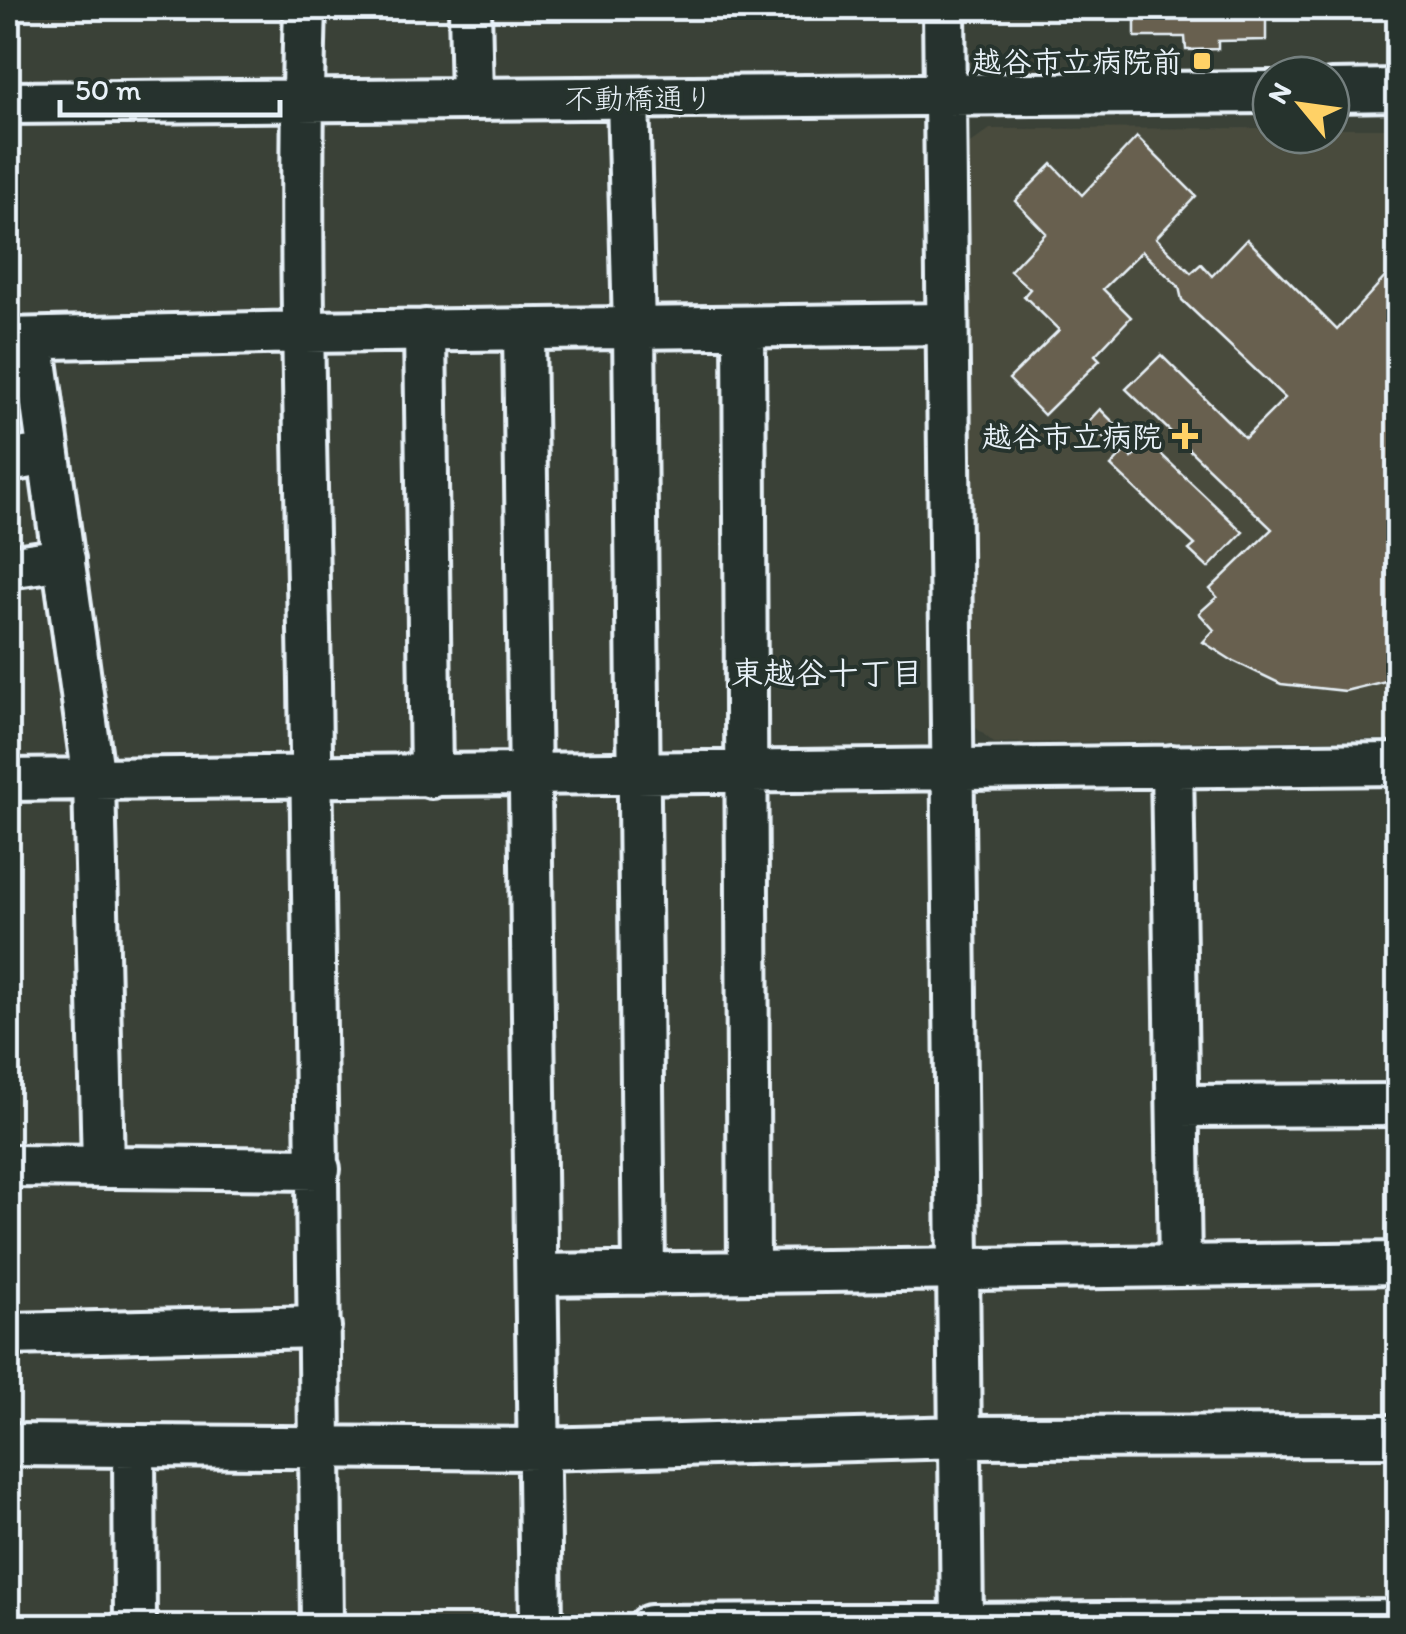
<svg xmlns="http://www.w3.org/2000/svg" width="1406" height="1634" font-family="Itim,'Klee One',sans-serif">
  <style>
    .built { fill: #484b3e }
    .building { fill: #67614f; stroke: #e8f1f8; stroke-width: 2.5 }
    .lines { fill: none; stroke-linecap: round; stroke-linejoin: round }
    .minor-casing { stroke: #e8f1f8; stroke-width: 48 }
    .minor { stroke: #26332d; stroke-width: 40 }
    .poi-dot { fill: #ffd166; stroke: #26332d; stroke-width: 4 }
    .labels { text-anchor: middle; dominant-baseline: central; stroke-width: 8; stroke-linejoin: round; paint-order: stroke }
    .poi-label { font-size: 30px; font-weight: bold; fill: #e8f1f8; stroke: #26332d; text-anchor: end }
    .street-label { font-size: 30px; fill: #e8f1f8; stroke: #26332d }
    .neighbourhood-label { font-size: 32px; font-weight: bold; fill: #e8f1f8; stroke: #26332d }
  </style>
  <rect width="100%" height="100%" fill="#3a4137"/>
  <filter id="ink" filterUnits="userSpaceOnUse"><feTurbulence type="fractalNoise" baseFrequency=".01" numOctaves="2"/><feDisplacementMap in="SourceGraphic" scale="20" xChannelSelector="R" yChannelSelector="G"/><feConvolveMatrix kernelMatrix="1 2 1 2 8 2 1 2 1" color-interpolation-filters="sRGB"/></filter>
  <g filter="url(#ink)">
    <path class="built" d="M1271,128v7h60v-7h67v611l-404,4 -19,-16 -8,-581 23,-17z"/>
    <path class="building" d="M1113,8h153v32l-48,1v8l-32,1 -1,-13h-50v-21h-22z
      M1137,137l59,59 -40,42 35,35 10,-9 11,12 35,-37 90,91 61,-67v415l-53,13 -64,-7 -48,-23 -30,-19 11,-12 -15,-17 18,-16 -7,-8 62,-60 -146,-140 35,-34 84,83 40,-40 -103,-98 -3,-13 -37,-36 -39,38 28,28 -36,38 5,5 -56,55 -35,-36 50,-49 -35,-34 6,-7 -20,-18 36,-38 -31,-32 37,-37 30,31z
      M1100,409l24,24 -12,13 -25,-23z
      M1148,442l95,90 -35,36 -19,-18 6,-5 -84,-79 14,-15 7,7z"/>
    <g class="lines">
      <defs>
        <path id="minor" d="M305,8c-7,224 1,450 5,675 5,314 9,629 12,943
          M470,8l2,90
          M944,8l18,1618
          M1331,91l67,-1
          M628,98l6,230 10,946
          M8,103l1263,-11
          M744,327l5,945
          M524,329l17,1297
          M425,330l6,447
          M8,339l296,-7 643,-8
          M33,339l61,441 9,387
          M8,461l41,-7
          M8,567l56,-8
          M1172,766l8,500
          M8,780l1390,-16
          M1178,1106l220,-1
          M8,1166l311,3
          M537,1275l861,-12
          M8,1334l312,-7
          M8,1445l532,4 420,-12 438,-1
          M134,1446l1,180
          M650,1626l748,-5"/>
      </defs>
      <use href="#minor" class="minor-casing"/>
      <use href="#minor" class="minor"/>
    </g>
  </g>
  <g class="poi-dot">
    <rect x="1192" y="51" width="20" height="20" rx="5"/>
    <path d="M1180 421h10v10h10v10h-10v10h-10v-10h-10v-10h10z"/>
  </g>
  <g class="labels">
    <g class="poi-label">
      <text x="1182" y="61">越谷市立病院前</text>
      <text x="1162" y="436">越谷市立病院</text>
    </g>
    <g class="street-label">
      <text x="639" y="98">不動橋通り</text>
    </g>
    <g class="neighbourhood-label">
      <text x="827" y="673">東越谷十丁目</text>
    </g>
  </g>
  <rect width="1406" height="1634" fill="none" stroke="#26332d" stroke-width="40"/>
  <rect x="20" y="20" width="1366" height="1594" fill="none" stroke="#e8f1f8" stroke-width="4" filter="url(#ink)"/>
  <g transform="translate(1301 105) rotate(299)"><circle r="48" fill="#26332d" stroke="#747f7e" stroke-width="2.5"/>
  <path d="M0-8L18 38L0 25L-18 38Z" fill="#ffd166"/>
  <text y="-15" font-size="28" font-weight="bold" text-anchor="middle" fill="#e8f1f8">N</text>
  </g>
  <path d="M60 100v15h220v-15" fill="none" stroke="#e8f1f8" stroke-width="5"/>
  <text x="75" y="100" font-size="30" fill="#e8f1f8" stroke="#26332d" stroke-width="8" paint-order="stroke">50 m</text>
</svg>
